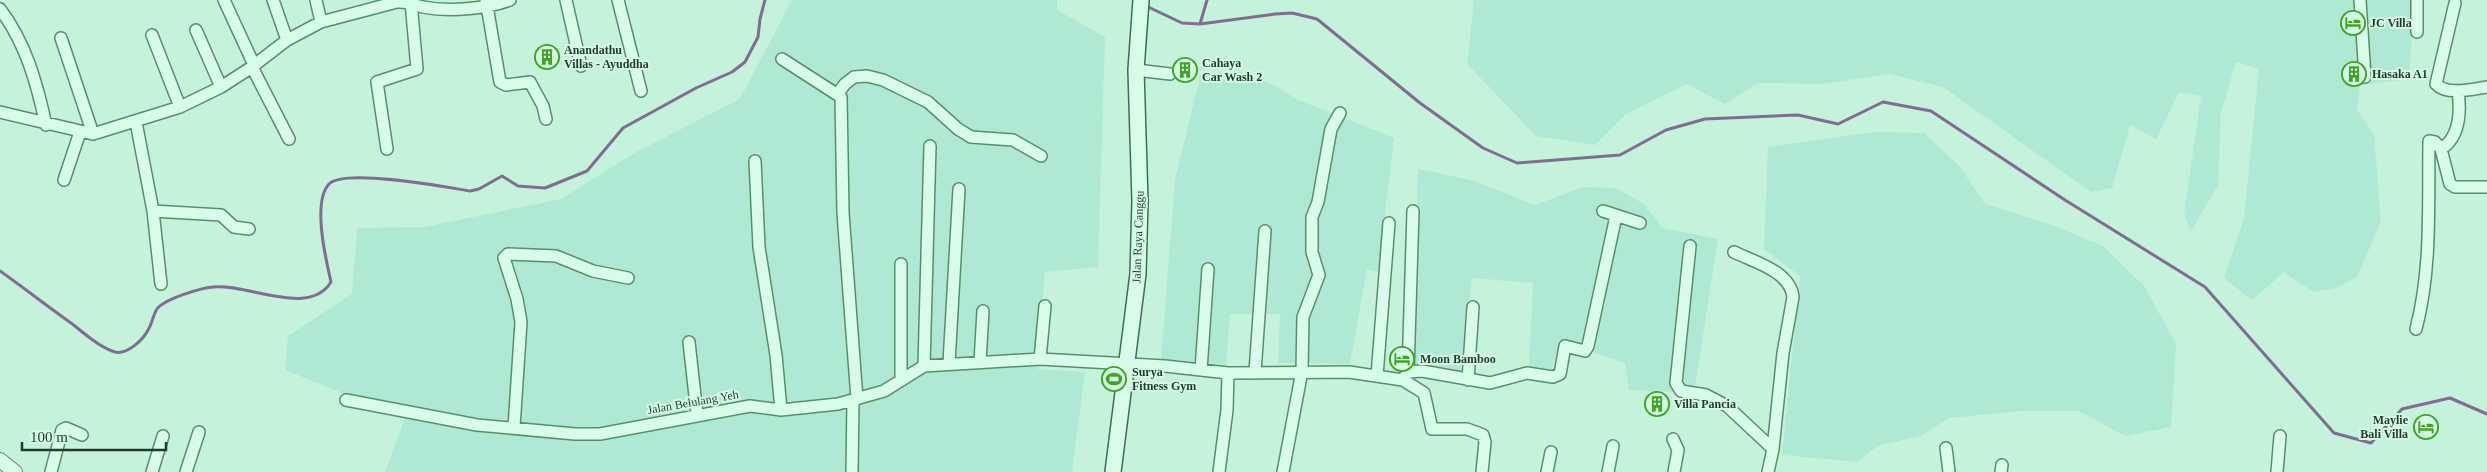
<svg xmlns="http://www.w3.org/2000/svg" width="2487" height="472" font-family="'Times New Roman',serif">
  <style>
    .farmland { fill: #b0e9d3 }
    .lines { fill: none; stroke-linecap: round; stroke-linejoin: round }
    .stream { stroke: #816c94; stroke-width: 3 }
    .minor-casing { stroke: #588f69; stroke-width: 14 }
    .tertiary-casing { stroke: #588f69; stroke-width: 16 }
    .secondary-casing { stroke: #3b714b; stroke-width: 18 }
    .minor { stroke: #d8fcea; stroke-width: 11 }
    .tertiary { stroke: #d8fcea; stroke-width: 14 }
    .secondary { stroke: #d8fcea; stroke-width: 15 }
    .labels { text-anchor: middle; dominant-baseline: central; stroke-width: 4; stroke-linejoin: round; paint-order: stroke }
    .poi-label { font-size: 12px; font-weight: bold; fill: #1e3d26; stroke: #d4f9e6; text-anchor: start }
    .street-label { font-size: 12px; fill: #1e3d26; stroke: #d4f9e6 }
  </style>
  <rect width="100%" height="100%" fill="#c4f2da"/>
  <path class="farmland" d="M792,0h265v10l48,27 -7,230 -53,5 -7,97 47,3 -13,100h-687l20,-54 -120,-48 3,-34 64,-42 5,-66 67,-1 137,-28 75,-47 104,-53z
    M1474,0h940l-5,79 -49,6 -3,25 17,25 7,86 -24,56 -21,11 -23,4 -29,-20 -32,28 -28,-22 20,-60 15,-149 -23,-7 -15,50 -3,73 -27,46 -7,-17 17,-118 -22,-4 -23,47 -26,-14 -18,63 -21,4 -148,-105 -54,-13 -67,10 -64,-1 -33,21 -38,-20 -61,30 -31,31 -59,-9 -69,-72z
    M1242,72l34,14 20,13 98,39 -16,134 -11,-3 -17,95 -72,-1 2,-49h-50l-4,51 -65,-6 14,-179 26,-107z
    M1875,132l49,1 36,34 25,37 67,21 51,21 41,40 32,58 -5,83 -46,9 -46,-25h-57l-74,7 -27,18 -42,9 -22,17 -75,-7 18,-179 -36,-27 4,-102z
    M1418,169l57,12 60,24 48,-18 33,1 28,16 18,24 56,11 -24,154 -65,-3 -4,-27 -65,-22 -9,29 -22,-4 4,-83 -61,-5 -12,95 -47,-8z"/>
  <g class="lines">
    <path class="stream" d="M1144,5l38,18 18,1 75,-10 17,-1 25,6 103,84 63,45 34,15 103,-8 46,-25 39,-11 93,-4 40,9 45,-22 48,9 134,89 140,87 129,146 37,10 31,-34 48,-11 37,16
      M1200,24l7,-24
      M0,271c24,17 47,35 71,52 13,10 28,24 44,29 12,3 28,-12 33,-22 4,-6 5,-15 9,-21 7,-10 44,-21 56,-22 34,-4 96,31 118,-5 -5,-22 -19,-80 -2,-98 15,-16 117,3 141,7l9,-2 23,-13 16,10 27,2 42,-17 36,-43 73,-40 36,-16 13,-10 13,-25 2,-18 5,-19"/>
    <defs>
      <path id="minor" d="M224,0l30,65
        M273,0l14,40
        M316,0l5,22
        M486,0l14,82 6,3 24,-3 13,24 3,13
        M566,0l15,66
        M618,0l23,91
        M2360,0l5,77
        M2455,3l-19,81c11,12 37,5 51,3
        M0,9c26,34 37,75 46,116
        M196,30l25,57
        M2417,32v-32
        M152,35l28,72
        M61,38l32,96
        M782,59l59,38 2,116 14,186
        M252,67l37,72
        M1136,70l34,4
        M838,93l7,-9 9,-7 13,-1 16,4 45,22 30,27 13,8 42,3 28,16
        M0,112l93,22 87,-27 41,-20 31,-20 35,-27 34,-18 76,-20c10,-1 16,3 26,5 26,5 62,2 87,-7
        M136,122l17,89 8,73
        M387,149l-10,-67 40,-13 -6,-67
        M2441,149c19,-12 20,-36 17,-58
        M755,161l4,86 17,108 5,55
        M64,180l16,-48
        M153,211l68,4 13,12 15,2
        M1603,211l37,12
        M1690,246l-14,137 5,8 25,4 21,11 46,43
        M1734,252c20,10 56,19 59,45l-10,56 -10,96 -5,23
        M901,264v116
        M2416,329c16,-61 12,-125 13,-188l6,1 6,7 9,35 5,3h32
        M689,342l8,72
        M1040,359l5,-53
        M980,362l3,-51
        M949,363l10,-174
        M924,366l6,-220
        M1201,370l7,-101
        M1255,372l10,-141
        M1408,372l5,-161
        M1377,376l12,-153
        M1403,380l5,-8 14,-1 68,12 37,-10 26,4 7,-3 5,-28 20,5 3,-5 28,-130
        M1468,380l5,-73
        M346,400l131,25 98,9h25l150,-28 31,4 57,-6 46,-13 40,-25 116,-7 125,7 63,7 121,-1 54,8 21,13 8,36h35l16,6 2,7 -3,30
        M514,427l7,-105 -4,-23 -13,-41 4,-4 48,2 37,15 35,7
        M1673,439l5,11 -4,22
        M1946,448l3,24
        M51,472l11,-42 4,-2 16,7
        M152,472l11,-36
        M186,472l13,-40
        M852,472l1,-72
        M1219,472l8,-62 1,-37
        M1283,472l19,-101 1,-54 16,-42 -7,-23v-35l6,-15 13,-73 9,-16
        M1547,472l4,-20
        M1608,472l5,-26
        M2001,472l1,-7
        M2277,472l3,-36"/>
      <path id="tertiary" d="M0,460l15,12"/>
      <path id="secondary" d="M1113,472l25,-198 2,-73 -4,-131 5,-70"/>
    </defs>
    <use href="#minor" class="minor-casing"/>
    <use href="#tertiary" class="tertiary-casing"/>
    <use href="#secondary" class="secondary-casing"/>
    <use href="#minor" class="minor"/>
    <use href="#tertiary" class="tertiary"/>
    <use href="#secondary" class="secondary"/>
  </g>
  <defs>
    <symbol id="hotel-ring" viewBox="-11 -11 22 22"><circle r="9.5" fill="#d4f9e6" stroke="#3fa423" stroke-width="1.5"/><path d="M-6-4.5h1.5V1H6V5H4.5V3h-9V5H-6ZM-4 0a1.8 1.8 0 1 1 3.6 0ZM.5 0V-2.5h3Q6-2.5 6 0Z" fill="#3fa423"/></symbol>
    <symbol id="building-ring" viewBox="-11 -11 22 22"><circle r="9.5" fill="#d4f9e6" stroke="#3fa423" stroke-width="1.5"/><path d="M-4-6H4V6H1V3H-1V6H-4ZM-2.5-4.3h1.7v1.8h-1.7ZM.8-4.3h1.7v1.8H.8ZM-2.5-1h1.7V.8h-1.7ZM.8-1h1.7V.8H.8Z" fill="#3fa423"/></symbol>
    <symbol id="stadium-ring" viewBox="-11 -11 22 22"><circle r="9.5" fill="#d4f9e6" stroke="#3fa423" stroke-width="1.5"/><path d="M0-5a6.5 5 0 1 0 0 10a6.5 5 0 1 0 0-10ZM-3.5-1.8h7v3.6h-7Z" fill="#3fa423"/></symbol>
  </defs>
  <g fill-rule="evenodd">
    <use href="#hotel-ring" x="2339" y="9" width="28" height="28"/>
    <use href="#building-ring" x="533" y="43" width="28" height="28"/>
    <use href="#building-ring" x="1171" y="56" width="28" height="28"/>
    <use href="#building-ring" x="2340" y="60" width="28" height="28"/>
    <use href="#hotel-ring" x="1388" y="345" width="28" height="28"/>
    <use href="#stadium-ring" x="1100" y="365" width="28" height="28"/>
    <use href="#building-ring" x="1643" y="390" width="28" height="28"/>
    <use href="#hotel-ring" x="2412" y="413" width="28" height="28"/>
  </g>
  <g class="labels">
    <g class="poi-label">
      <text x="2370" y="23">JC Villa</text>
      <text x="564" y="50">Anandathu<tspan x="564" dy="14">Villas - Ayuddha</tspan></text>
      <text x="1202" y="63">Cahaya<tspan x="1202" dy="14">Car Wash 2</tspan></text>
      <text x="2372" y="74">Hasaka A1</text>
      <text x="1420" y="359">Moon Bamboo</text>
      <text x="1132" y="372">Surya<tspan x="1132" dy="14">Fitness Gym</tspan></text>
      <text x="1674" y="404">Villa Pancia</text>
      <text x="2408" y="420" text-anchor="end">Maylie<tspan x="2408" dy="14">Bali Villa</tspan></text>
    </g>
    <g class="street-label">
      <text transform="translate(1138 237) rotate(-88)">Jalan Raya Canggu</text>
      <text transform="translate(693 402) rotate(-10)">Jalan Belulang Yeh</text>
    </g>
  </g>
  <path d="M22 442v8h144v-8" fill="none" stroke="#1e3d26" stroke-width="2.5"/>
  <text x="30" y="442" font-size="15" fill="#1e3d26" stroke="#d4f9e6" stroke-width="4" paint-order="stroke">100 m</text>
</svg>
